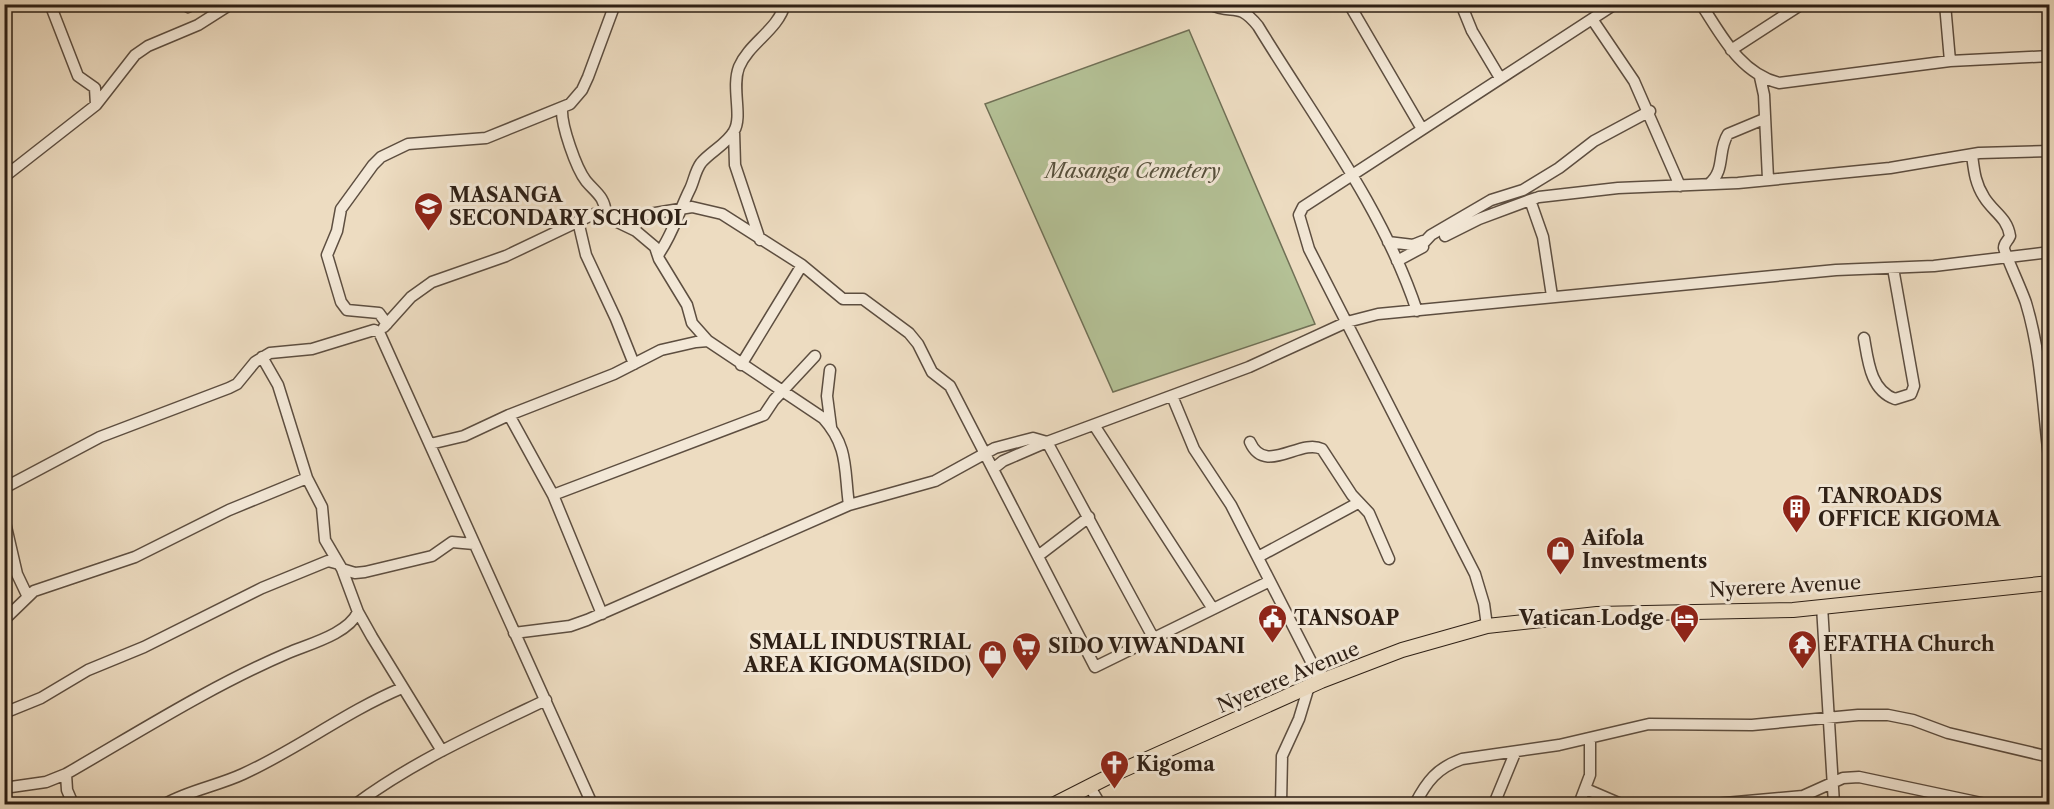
<svg xmlns="http://www.w3.org/2000/svg" width="2054" height="809" font-family="'Libre Caslon Text',serif">
  <style>
    .green { fill: #b4c196; stroke: #707056; stroke-width: 1.5 }
    .lines { fill: none; stroke-linecap: round; stroke-linejoin: round }
    .minor-casing { stroke: #5d4e40; stroke-width: 13 }
    .major-casing { stroke: #2d1f15; stroke-width: 16 }
    .minor { stroke: #f3e8d7; stroke-width: 10 }
    .major { stroke: #eddcc1; stroke-width: 14 }
    .labels { text-anchor: middle; dominant-baseline: central; stroke-width: 6; stroke-linejoin: round; paint-order: stroke }
    .park-label { font-size: 20px; font-style: italic; fill: #56503c; stroke: #f3e8d7 }
    .poi-label { font-size: 20px; font-weight: bold; fill: #2d1f15; stroke: #f3e8d7; text-anchor: start }
    .street-label { font-size: 20px; fill: #2d1f15; stroke: #f3e8d7 }
  </style>
  <rect width="100%" height="100%" fill="#eddcc1"/>
  <filter id="stains"><feTurbulence type="fractalNoise" baseFrequency=".00333" numOctaves="4"/><feColorMatrix values="0 0 0 0 .2 0 0 0 0 .09 0 0 0 0 .02 0 0 0 .5 -.17"/></filter>
  <radialGradient id="worn" r=".72"><stop offset=".6" stop-color="#630" stop-opacity="0"/><stop offset="1" stop-color="#630" stop-opacity=".3"/></radialGradient>
  <path class="green" d="M1189,30l126,294 -202,68 -128,-288z"/>
  <g class="lines">
    <defs>
      <path id="minor" d="M50,4l28,72 17,12 1,17
        M185,4l3,3 5,-3
        M1209,4c24,12 28,-4 49,22 56,92 125,182 159,285
        M1349,4l73,125
        M1461,4l11,27 28,47
        M1701,4c21,32 39,69 78,79l171,-22 100,-5
        M1945,4l5,57
        M1592,19l42,62 46,105
        M1731,50l71,-46
        M1760,77l4,18 4,84
        M562,109c-1,16 14,59 24,72 10,12 18,15 20,32l25,4 61,-10 30,7 80,51 41,34h20l46,34 9,11 14,28 18,14 145,281 173,-85
        M734,131l1,34 25,75
        M1972,155c2,15 3,28 12,42 9,15 23,20 26,39 -2,5 -6,7 -6,12 0,4 19,45 22,55 16,53 17,108 24,163
        M4,177l92,-72 39,-50 13,-9 50,-21 33,-21
        M1709,184c17,-14 8,-33 19,-50l36,-15
        M1539,197l79,-9 120,-5 152,-15 89,-15 71,-2
        M1536,198l-6,2 13,37 9,59
        M578,221l8,34 30,64 18,45
        M1445,236l34,-17 51,-19
        M1388,242l25,3 10,-4
        M1417,250l14,-15 60,-35 32,-10 36,-22 35,-27 56,-30
        M658,255c15,-21 21,-44 32,-66 4,-8 5,-18 11,-26 9,-11 26,-19 33,-32 9,-15 -3,-43 5,-64 10,-24 39,-37 46,-63
        M1397,261l26,-14
        M387,324l-8,-11 -32,-3 -6,-8 -14,-47 10,-24 4,-22 32,-44 8,-8 27,-13 78,-6 84,-34 12,-14 6,-13 27,-73
        M384,327l27,-30 21,-15 74,-26 88,-42 12,-1 5,6 25,12 19,16 4,12 28,46 5,18 16,18
        M1864,338c4,22 6,52 31,61l16,-5 3,-8 -21,-118
        M262,357l16,28 29,93 15,29 3,33 17,29 16,43 14,25 70,114
        M741,365l61,-100
        M830,370l-3,26 4,31
        M1172,396l22,53 37,56 90,176
        M509,415l44,80 49,119
        M1094,425l119,184
        M1250,442c15,34 50,-4 72,7l30,46 17,18 20,46
        M430,444l34,-8 45,-21 105,-41 47,-24 35,-8 12,-1 115,77c26,29 21,51 26,87
        M993,469l10,-8 44,-19 202,-75 98,-45 31,-8 458,-44 98,-4 116,-14
        M4,488l96,-51 129,-49 8,-4 18,-22 15,-9 42,-4 62,-19 5,2 213,472
        M553,495l211,-80 10,-15 41,-44
        M4,518l13,56 10,21
        M1038,556l51,-39
        M1258,557l100,-54
        M342,569l13,4 10,-1 67,-16 20,-14 22,2
        M1822,606l12,198
        M4,620l30,-29 101,-34 94,-47 78,-32
        M1487,626l-3,-22 -9,-30 -166,-325 -10,-34 4,-8 312,-203
        M514,633l56,-7 17,-6 262,-115 86,-24 60,-33 38,-10 14,4 107,197
        M4,713l37,-15 47,-28 56,-23 118,-59 66,-27 11,3
        M66,774l1,16 6,14
        M1090,787l10,17
        M4,788l42,-6 20,-8c73,-42 145,-88 222,-121 21,-9 60,-19 70,-41
        M1586,789l35,15
        M165,804c25,-14 52,-18 78,-30 55,-25 102,-62 159,-86
        M356,804c58,-43 125,-73 190,-104
        M1281,804l1,-48 17,-37 10,-33
        M1415,804c12,-23 22,-36 47,-45l97,-14 90,-21 103,1 106,-10h30l25,5 35,13 102,24
        M1494,804l21,-51
        M1579,804l11,-29v-37
        M1714,804l89,-8 40,-18 16,-1 127,27"/>
      <path id="major" d="M1055,804l59,-30 207,-93 81,-31 85,-24 110,-12 196,-4 257,-27"/>
    </defs>
    <use href="#minor" class="minor-casing"/>
    <use href="#major" class="major-casing"/>
    <use href="#minor" class="minor"/>
    <use href="#major" class="major"/>
  </g>
  <defs>
    <symbol id="school-pin" viewBox="-11 -11 22 30"><path d="M0 17L-7.5 6A9.5 9.5 0 1 1 7.5 6Z" fill="#8f2418" stroke="#f3e8d7"/><path d="M0-5L7-2L0 1L-7-2ZM-4 1L0 2.5L4 1V4Q0 6-4 4Z" fill="#fff"/></symbol>
    <symbol id="building-pin" viewBox="-11 -11 22 30"><path d="M0 17L-7.5 6A9.5 9.5 0 1 1 7.5 6Z" fill="#8f2418" stroke="#f3e8d7"/><path d="M-4-6H4V6H1V3H-1V6H-4ZM-2.5-4.3h1.7v1.8h-1.7ZM.8-4.3h1.7v1.8H.8ZM-2.5-1h1.7V.8h-1.7ZM.8-1h1.7V.8H.8Z" fill="#fff"/></symbol>
    <symbol id="shop-pin" viewBox="-11 -11 22 30"><path d="M0 17L-7.5 6A9.5 9.5 0 1 1 7.5 6Z" fill="#8f2418" stroke="#f3e8d7"/><path d="M-5-2.5h2.3a2.7 3.5 0 0 1 5.4 0H5L5.5 6h-11ZM-1.5-2.5h3a1.5 2.3 0 0 0-3 0Z" fill="#fff"/></symbol>
    <symbol id="civic-pin" viewBox="-11 -11 22 30"><path d="M0 17L-7.5 6A9.5 9.5 0 1 1 7.5 6Z" fill="#8f2418" stroke="#f3e8d7"/><path d="M-.6-6.5H3V-4.5H.6V-3L4-1V1h2V6H-6V1h2V-1L-.6-3ZM-1.2 2.5V6h2.4V2.5Z" fill="#fff"/></symbol>
    <symbol id="hotel-pin" viewBox="-11 -11 22 30"><path d="M0 17L-7.5 6A9.5 9.5 0 1 1 7.5 6Z" fill="#8f2418" stroke="#f3e8d7"/><path d="M-6-4.5h1.5V1H6V5H4.5V3h-9V5H-6ZM-4 0a1.8 1.8 0 1 1 3.6 0ZM.5 0V-2.5h3Q6-2.5 6 0Z" fill="#fff"/></symbol>
    <symbol id="temple-pin" viewBox="-11 -11 22 30"><path d="M0 17L-7.5 6A9.5 9.5 0 1 1 7.5 6Z" fill="#8f2418" stroke="#f3e8d7"/><path d="M0-6L5-2H3V0L6.5 2.5H4V6H1.5V3h-3V6H-4V2.5H-6.5L-3 0V-2H-5Z" fill="#fff"/></symbol>
    <symbol id="supermarket-pin" viewBox="-11 -11 22 30"><path d="M0 17L-7.5 6A9.5 9.5 0 1 1 7.5 6Z" fill="#8f2418" stroke="#f3e8d7"/><path d="M-6-5.5h2.5l.6 2H6L4.5 2H-2.5L-4.4-4H-6ZM-1.5 3.2a1.3 1.3 0 1 0 .1 0ZM3 3.2a1.3 1.3 0 1 0 .1 0Z" fill="#fff"/></symbol>
    <symbol id="church-pin" viewBox="-11 -11 22 30"><path d="M0 17L-7.5 6A9.5 9.5 0 1 1 7.5 6Z" fill="#8f2418" stroke="#f3e8d7"/><path d="M-1.2-6h2.4v3.5h3.3v2.4h-3.3V6h-2.4V-.1h-3.3v-2.4h3.3Z" fill="#fff"/></symbol>
  </defs>
  <g fill-rule="evenodd">
    <use href="#school-pin" x="412" y="190" width="33" height="45"/>
    <use href="#building-pin" x="1780" y="492" width="33" height="45"/>
    <use href="#shop-pin" x="1544" y="534" width="33" height="45"/>
    <use href="#civic-pin" x="1256" y="602" width="33" height="45"/>
    <use href="#hotel-pin" x="1668" y="602" width="33" height="45"/>
    <use href="#temple-pin" x="1786" y="628" width="33" height="45"/>
    <use href="#supermarket-pin" x="1010" y="630" width="33" height="45"/>
    <use href="#shop-pin" x="976" y="638" width="33" height="45"/>
    <use href="#church-pin" x="1098" y="748" width="33" height="45"/>
  </g>
  <g class="labels">
    <g class="park-label">
      <text x="1133" y="171">Masanga Cemetery</text>
    </g>
    <g class="poi-label">
      <text x="449" y="195">MASANGA<tspan x="449" dy="23">SECONDARY SCHOOL</tspan></text>
      <text x="1818" y="496">TANROADS<tspan x="1818" dy="23">OFFICE KIGOMA</tspan></text>
      <text x="1582" y="538">Aifola<tspan x="1582" dy="23">Investments</tspan></text>
      <text x="1294" y="618">TANSOAP</text>
      <text x="1664" y="618" text-anchor="end">Vatican Lodge</text>
      <text x="971" y="642" text-anchor="end">SMALL INDUSTRIAL<tspan x="971" dy="23">AREA KIGOMA(SIDO)</tspan></text>
      <text x="1823" y="644">EFATHA Church</text>
      <text x="1048" y="646">SIDO VIWANDANI</text>
      <text x="1136" y="764">Kigoma</text>
    </g>
    <g class="street-label">
      <text transform="translate(1785 586) rotate(-3)">Nyerere Avenue</text>
      <text transform="translate(1288 677) rotate(-23)">Nyerere Avenue</text>
    </g>
  </g>
  <rect width="2054" height="809" fill="none" stroke="#eddcc1" stroke-width="24"/>
  <rect x="6" y="6" width="2042" height="797" fill="none" stroke="#2d1f15" stroke-width="3"/>
  <rect x="12" y="12" width="2030" height="785" fill="none" stroke="#2d1f15" stroke-width="1.5"/>
  <rect width="100%" height="100%" filter="url(#stains)"/>
  <rect width="100%" height="100%" fill="url(#worn)"/>
</svg>
